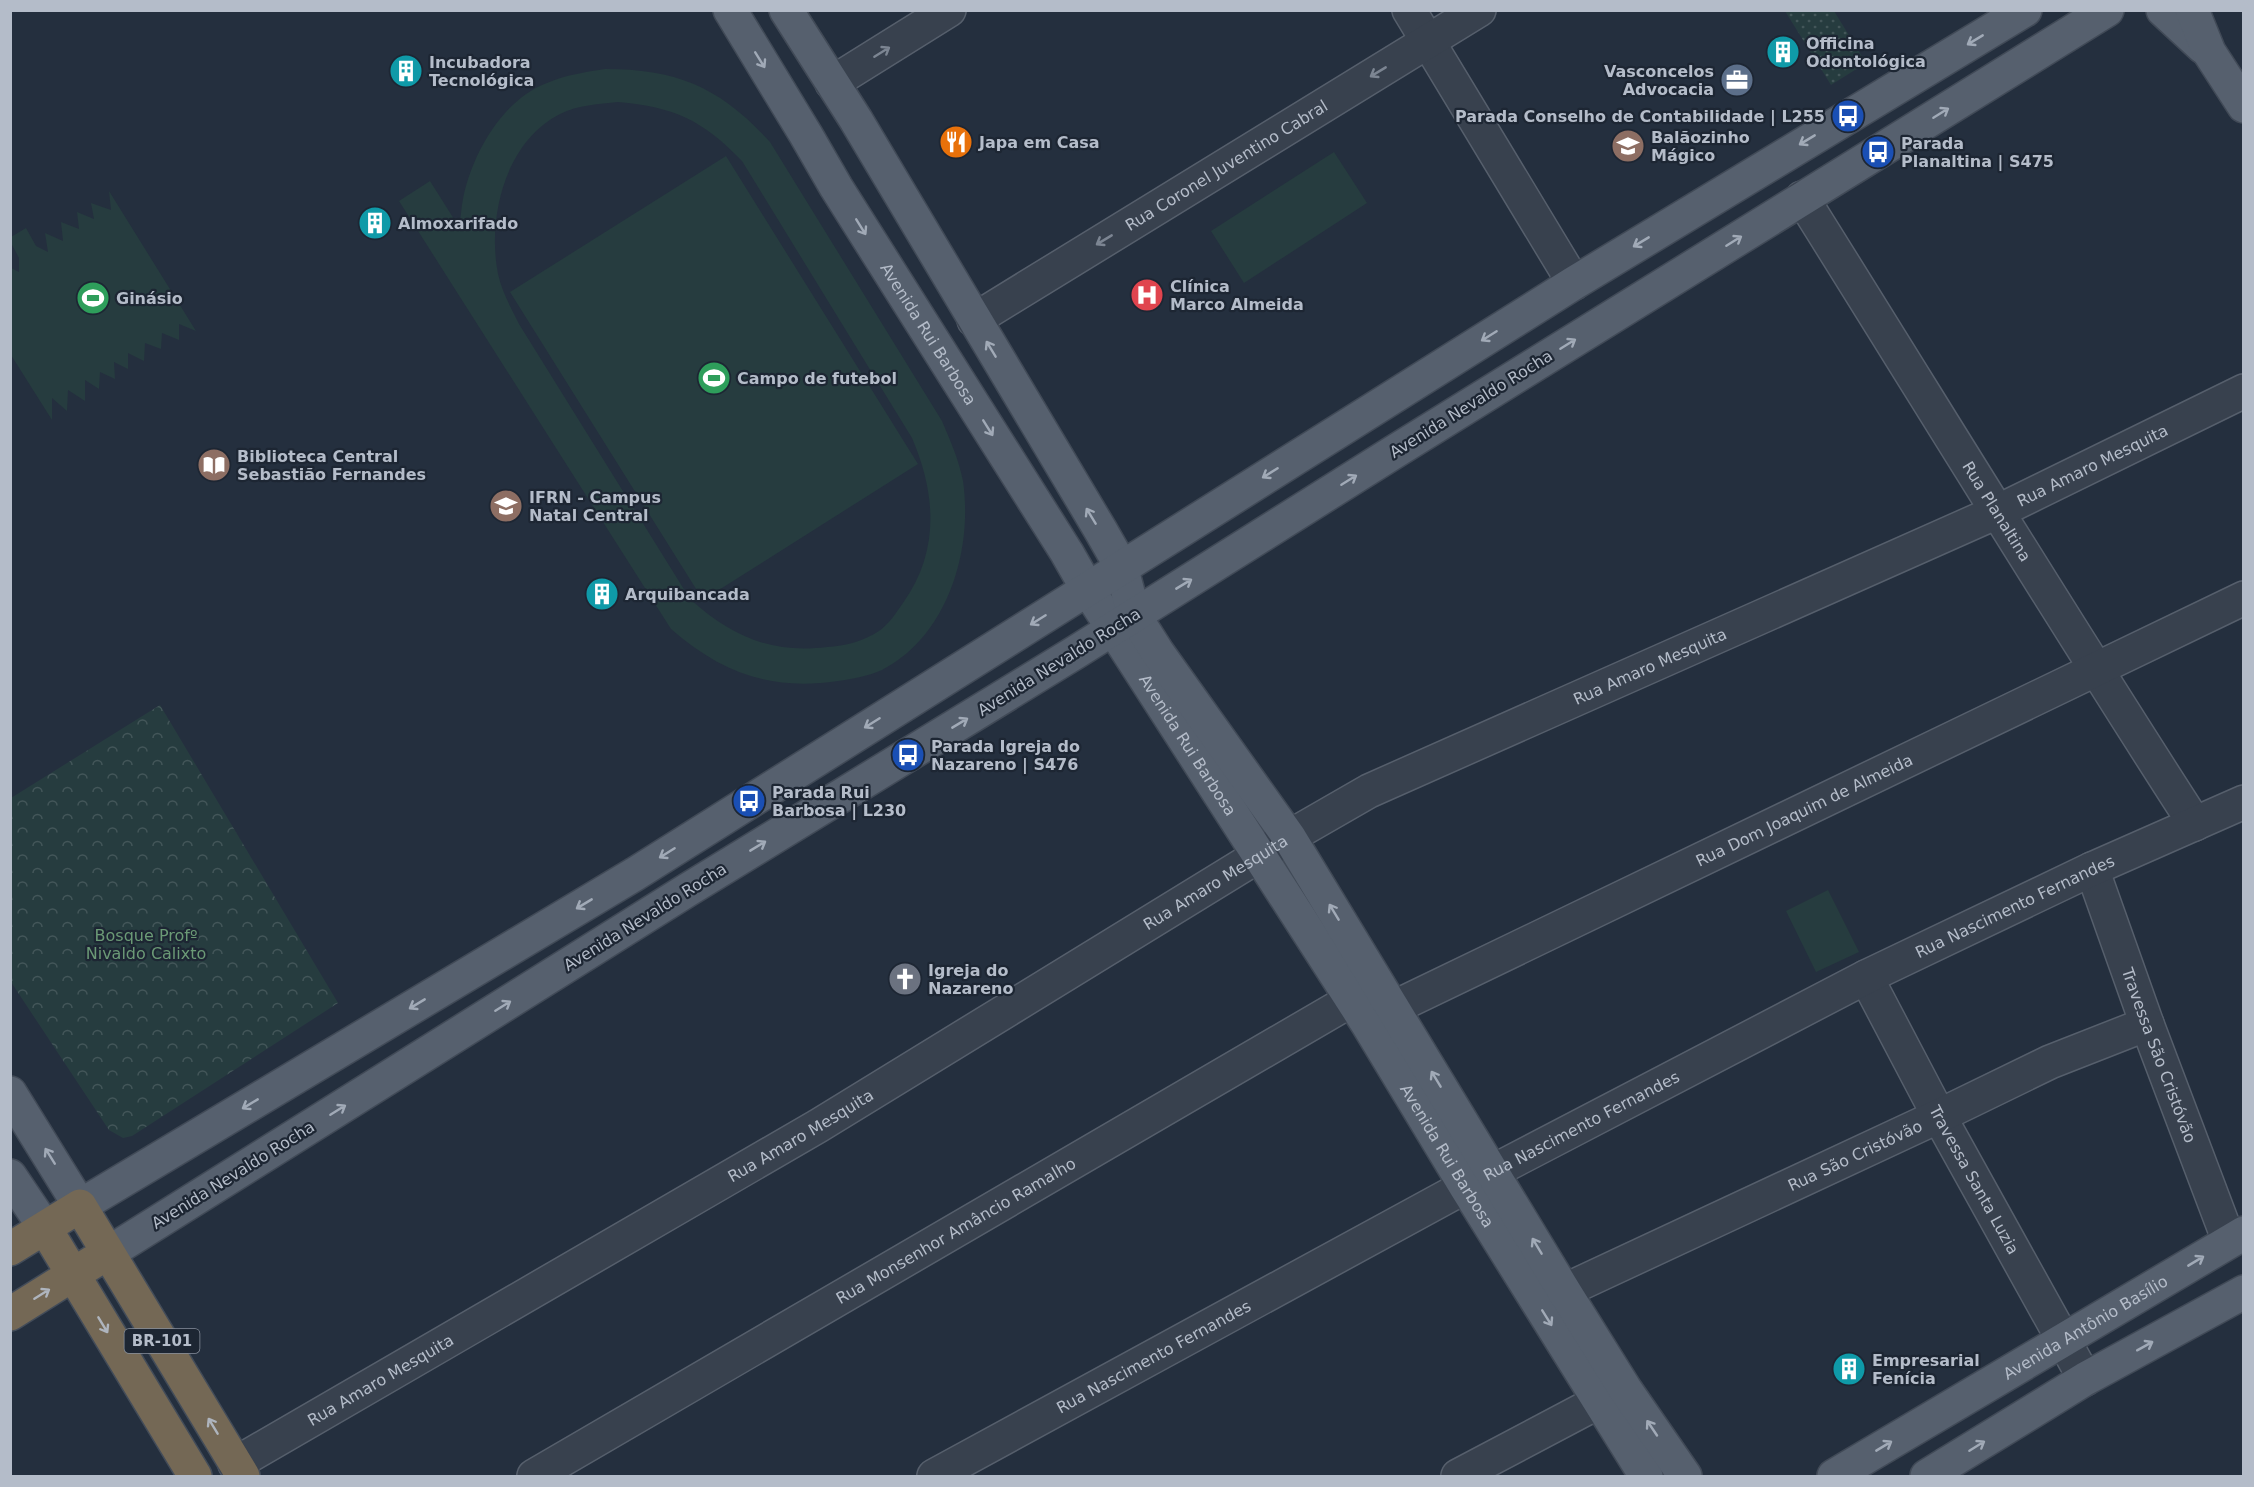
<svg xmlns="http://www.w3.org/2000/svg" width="2254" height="1487" font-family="'DejaVu Sans',sans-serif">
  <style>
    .grass { fill: url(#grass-dots) }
    .forest { fill: url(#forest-crowns) }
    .green { fill: #263c3f; fill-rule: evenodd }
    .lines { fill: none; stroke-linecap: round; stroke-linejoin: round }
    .minor-casing { stroke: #565f6c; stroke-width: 36 }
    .major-casing { stroke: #414a57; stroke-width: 36 }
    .highway-casing { stroke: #434c59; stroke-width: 36 }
    .minor { stroke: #38414e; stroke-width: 33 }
    .major { stroke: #56606e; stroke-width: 33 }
    .highway { stroke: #746855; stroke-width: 33 }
    .oneway { stroke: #a1aab7 }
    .oneway2 { stroke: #7c8592 }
    .oneway3 { stroke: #aeb4bd }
    .labels { text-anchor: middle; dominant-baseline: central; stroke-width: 4.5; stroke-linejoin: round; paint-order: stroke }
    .shield { fill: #1d2633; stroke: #878f9c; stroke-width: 1.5 }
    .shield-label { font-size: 15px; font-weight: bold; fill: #b4bcc9 }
    .poi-label { font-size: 16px; font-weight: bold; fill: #b4bcc9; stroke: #1d2633; text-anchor: start }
    .street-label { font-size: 16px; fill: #b4bcc9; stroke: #1d2633 }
    .park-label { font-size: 16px; fill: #6b9a76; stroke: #1d2633 }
  </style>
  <defs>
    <pattern id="grass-dots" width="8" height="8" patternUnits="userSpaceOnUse" patternTransform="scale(1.5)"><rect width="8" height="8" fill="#263c3f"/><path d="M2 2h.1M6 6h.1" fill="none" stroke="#435659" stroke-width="1.8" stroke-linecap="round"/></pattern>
    <pattern id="forest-crowns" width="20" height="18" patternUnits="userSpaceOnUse" patternTransform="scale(1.5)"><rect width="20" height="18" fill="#263c3f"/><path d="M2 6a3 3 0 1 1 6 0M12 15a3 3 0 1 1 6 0" fill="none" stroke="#435659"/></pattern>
  </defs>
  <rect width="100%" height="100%" fill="#242f3e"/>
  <path class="grass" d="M1785,11h49l32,52 -35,22z"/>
  <path class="forest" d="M160,705l178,298 -206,133 -9,2 -14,-8 -98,-148v-184z"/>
  <path class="green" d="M605,69c73,0 116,19 165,73l172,279c8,19 17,39 21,60 10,69 -15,155 -81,189 -13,6 -30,9 -44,11 -68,10 -116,-8 -167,-52l-272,-428 31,-20 29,46c2,-9 2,-19 4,-28 9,-45 39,-99 84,-116 19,-8 38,-11 58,-14zM618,102c56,5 85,18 124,59l170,277c24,56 28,113 -9,165 -7,10 -14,21 -24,28 -15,10 -34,15 -52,16 -56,7 -96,-11 -137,-48l-171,-275c-8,-16 -17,-32 -21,-50 -11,-56 7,-132 62,-160 18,-9 39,-10 58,-12z
    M1334,152l33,51 -123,80 -33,-52z
    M726,156l192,308 -215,136 -193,-308z
    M109,191l87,140 -17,-7v16l-17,-7 -1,16 -16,-6 -1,18 -16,-8v16l-14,-7 1,17 -15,-7 -1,17 -14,-9v21l-17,-11 -1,21 -15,-13v22l-41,-65v-87l8,4v-14l-8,-15v-6l15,-9 10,18 12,6 -3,-19 18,8 -2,-19 18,7 -2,-17 17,7 -3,-16 20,7z
    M1828,890l31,62 -43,20 -30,-61z"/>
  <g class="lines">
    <defs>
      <g id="minor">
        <path d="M1409,10l165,273"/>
        <path d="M832,83l117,-73"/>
        <path id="s1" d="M1802,198c131,209 259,419 393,626"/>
        <path id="s2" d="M974,320l505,-310"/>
        <path id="s3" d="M2092,869l55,155 82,217"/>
        <path id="s4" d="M1866,977l73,139 146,263"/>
        <path id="s5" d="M1369,1022l24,-14 851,-410"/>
        <path id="s6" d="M1564,1291l375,-175 111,-54 97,-38"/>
        <path id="s7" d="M235,1464l583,-338 471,-289 80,-46 630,-280 245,-120"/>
        <path id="s8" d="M534,1476l843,-491"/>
        <path id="s9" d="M934,1476l558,-304 374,-195 226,-108 152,-67"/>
        <path d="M1458,1476l140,-74"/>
      </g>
      <g id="major">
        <path id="s10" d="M730,10l76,125 30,52 231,366 20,35 280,435 99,164 180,289"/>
        <path d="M786,10l70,110 245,411 20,35 13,49 24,38 131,184 275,454 61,98 60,87"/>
        <path d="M2163,10l40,37"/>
        <path d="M2192,10l17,42 35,54"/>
        <path d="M10,1093l70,113 555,-332 939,-591 451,-273"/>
        <path d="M10,1176l35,52"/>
        <path d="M110,1252l579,-363 387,-237 318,-200 713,-442"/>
        <path id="s11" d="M1834,1476l410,-243"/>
        <path d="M1927,1476l158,-97 159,-87"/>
      </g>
      <path id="highway" d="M45,1228l150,248
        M10,1249l70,-43 163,270
        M10,1314l83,-52"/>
    </defs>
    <use href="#minor" class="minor-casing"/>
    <use href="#major" class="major-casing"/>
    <use href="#highway" class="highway-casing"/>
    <use href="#minor" class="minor"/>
    <use href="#major" class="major"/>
    <use href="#highway" class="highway"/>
  </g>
  <defs><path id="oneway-shaft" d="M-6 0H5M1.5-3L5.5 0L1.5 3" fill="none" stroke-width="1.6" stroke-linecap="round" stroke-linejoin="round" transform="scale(1.5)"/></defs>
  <g class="oneway">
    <use href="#oneway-shaft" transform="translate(1975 40) rotate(149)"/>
    <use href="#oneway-shaft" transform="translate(760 60) rotate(58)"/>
    <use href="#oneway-shaft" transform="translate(1941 113) rotate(-32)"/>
    <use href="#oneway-shaft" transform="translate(1807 140) rotate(149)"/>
    <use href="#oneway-shaft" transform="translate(861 227) rotate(58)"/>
    <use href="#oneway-shaft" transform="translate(1734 241) rotate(-32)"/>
    <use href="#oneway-shaft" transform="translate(1641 242) rotate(149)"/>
    <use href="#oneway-shaft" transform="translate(1489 336) rotate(148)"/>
    <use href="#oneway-shaft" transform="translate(1568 344) rotate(-32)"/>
    <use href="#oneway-shaft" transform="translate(991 349) rotate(-121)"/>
    <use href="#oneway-shaft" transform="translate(988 428) rotate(58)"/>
    <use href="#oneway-shaft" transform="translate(1270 473) rotate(148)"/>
    <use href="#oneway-shaft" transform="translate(1349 480) rotate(-32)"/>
    <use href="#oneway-shaft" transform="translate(1091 516) rotate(-121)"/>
    <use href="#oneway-shaft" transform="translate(1184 584) rotate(-31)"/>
    <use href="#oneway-shaft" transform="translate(1038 620) rotate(148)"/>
    <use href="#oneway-shaft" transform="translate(872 723) rotate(148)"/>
    <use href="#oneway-shaft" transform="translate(960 723) rotate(-31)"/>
    <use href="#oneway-shaft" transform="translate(758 846) rotate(-31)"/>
    <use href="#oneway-shaft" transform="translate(667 853) rotate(148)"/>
    <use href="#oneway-shaft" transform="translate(584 904) rotate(149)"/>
    <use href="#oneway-shaft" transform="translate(1334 912) rotate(-121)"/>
    <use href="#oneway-shaft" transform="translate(417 1004) rotate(149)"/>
    <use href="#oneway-shaft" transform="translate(503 1006) rotate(-32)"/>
    <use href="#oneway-shaft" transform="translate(1436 1079) rotate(-121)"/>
    <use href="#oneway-shaft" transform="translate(250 1104) rotate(149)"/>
    <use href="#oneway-shaft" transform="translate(338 1110) rotate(-32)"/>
    <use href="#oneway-shaft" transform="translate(50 1156) rotate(-122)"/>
    <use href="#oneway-shaft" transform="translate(1537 1246) rotate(-121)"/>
    <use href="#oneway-shaft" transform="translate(2196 1261) rotate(-31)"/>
    <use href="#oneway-shaft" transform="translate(1547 1318) rotate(58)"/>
    <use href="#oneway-shaft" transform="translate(2145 1346) rotate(-29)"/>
    <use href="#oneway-shaft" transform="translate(1652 1428) rotate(-124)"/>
    <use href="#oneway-shaft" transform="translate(1884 1446) rotate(-31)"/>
    <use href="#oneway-shaft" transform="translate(1977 1446) rotate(-32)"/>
  </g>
  <g class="oneway2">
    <use href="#oneway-shaft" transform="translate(882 52) rotate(-32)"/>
    <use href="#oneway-shaft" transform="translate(1378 72) rotate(149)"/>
    <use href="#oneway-shaft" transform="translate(1104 240) rotate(149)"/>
  </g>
  <g class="oneway3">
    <use href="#oneway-shaft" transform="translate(42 1294) rotate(-32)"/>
    <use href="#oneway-shaft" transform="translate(103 1325) rotate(59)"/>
    <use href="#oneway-shaft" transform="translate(213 1426) rotate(-121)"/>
  </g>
  <defs>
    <symbol id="building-disc" viewBox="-11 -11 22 22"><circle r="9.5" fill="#0f9aa8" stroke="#1d2633"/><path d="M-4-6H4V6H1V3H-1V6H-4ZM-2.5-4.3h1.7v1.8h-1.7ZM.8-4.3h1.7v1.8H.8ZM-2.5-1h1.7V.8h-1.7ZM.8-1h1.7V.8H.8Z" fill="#fff"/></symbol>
    <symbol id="office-disc" viewBox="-11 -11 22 22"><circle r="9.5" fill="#5c6f8a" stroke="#1d2633"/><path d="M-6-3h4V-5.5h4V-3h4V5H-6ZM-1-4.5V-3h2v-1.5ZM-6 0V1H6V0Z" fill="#fff"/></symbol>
    <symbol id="bus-disc" viewBox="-11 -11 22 22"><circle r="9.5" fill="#1a4fb4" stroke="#1d2633"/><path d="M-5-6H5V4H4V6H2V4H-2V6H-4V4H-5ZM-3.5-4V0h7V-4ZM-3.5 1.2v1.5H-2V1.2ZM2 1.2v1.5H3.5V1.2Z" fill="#fff"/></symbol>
    <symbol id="restaurant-disc" viewBox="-11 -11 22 22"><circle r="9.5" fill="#e8710a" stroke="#1d2633"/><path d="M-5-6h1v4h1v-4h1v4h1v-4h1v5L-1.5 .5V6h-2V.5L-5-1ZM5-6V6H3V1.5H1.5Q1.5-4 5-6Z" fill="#fff"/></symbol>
    <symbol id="school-disc" viewBox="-11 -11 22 22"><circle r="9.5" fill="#8d6e63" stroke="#1d2633"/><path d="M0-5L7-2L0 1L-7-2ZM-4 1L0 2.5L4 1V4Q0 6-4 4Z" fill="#fff"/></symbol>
    <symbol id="hospital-disc" viewBox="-11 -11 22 22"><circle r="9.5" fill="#e0444e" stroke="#1d2633"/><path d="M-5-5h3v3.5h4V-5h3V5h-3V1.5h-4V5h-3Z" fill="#fff"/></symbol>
    <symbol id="stadium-disc" viewBox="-11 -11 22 22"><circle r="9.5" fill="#2e9e5b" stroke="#1d2633"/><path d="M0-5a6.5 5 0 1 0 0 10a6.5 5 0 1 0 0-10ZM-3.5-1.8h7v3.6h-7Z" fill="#fff"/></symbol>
    <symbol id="library-disc" viewBox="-11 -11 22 22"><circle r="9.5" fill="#8d6e63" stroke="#1d2633"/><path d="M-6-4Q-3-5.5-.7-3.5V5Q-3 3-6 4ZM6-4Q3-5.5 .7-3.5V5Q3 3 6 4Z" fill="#fff"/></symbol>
    <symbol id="university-disc" viewBox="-11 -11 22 22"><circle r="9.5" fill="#8d6e63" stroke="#1d2633"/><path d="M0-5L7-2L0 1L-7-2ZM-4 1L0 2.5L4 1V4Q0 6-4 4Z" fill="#fff"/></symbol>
    <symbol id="church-disc" viewBox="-11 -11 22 22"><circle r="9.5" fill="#6b7280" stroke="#1d2633"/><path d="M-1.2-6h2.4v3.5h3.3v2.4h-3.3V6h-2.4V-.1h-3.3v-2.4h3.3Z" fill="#fff"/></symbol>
  </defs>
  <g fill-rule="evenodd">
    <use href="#building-disc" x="1764" y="33" width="38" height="38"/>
    <use href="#building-disc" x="387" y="52" width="38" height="38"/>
    <use href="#office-disc" x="1718" y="61" width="38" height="38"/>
    <use href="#bus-disc" x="1829" y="97" width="38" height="38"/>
    <use href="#restaurant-disc" x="937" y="123" width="38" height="38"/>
    <use href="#school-disc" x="1609" y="127" width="38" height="38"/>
    <use href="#bus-disc" x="1859" y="133" width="38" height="38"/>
    <use href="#building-disc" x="356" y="204" width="38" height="38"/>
    <use href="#hospital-disc" x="1128" y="276" width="38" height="38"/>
    <use href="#stadium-disc" x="74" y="279" width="38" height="38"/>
    <use href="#stadium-disc" x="695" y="359" width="38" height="38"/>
    <use href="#library-disc" x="195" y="446" width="38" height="38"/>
    <use href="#university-disc" x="487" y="487" width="38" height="38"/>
    <use href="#building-disc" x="583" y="575" width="38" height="38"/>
    <use href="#bus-disc" x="889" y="736" width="38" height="38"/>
    <use href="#bus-disc" x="730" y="782" width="38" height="38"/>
    <use href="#church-disc" x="886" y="960" width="38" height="38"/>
    <use href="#building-disc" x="1830" y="1350" width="38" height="38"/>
  </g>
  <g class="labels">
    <rect class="shield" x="124.5" y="1329" width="75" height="24" rx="4.5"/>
    <g class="shield-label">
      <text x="162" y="1341">BR-101</text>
    </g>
    <g class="poi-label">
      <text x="1806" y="43">Officina<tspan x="1806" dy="18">Odontológica</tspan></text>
      <text x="429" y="62">Incubadora<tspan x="429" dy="18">Tecnológica</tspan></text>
      <text x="1714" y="71" text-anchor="end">Vasconcelos<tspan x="1714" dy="18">Advocacia</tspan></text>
      <text x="1825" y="116" text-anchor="end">Parada Conselho de Contabilidade | L255</text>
      <text x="1651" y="137">Balãozinho<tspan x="1651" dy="18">Mágico</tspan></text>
      <text x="979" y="142">Japa em Casa</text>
      <text x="1901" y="143">Parada<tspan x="1901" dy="18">Planaltina | S475</tspan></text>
      <text x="398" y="223">Almoxarifado</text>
      <text x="1170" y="286">Clínica<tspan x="1170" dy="18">Marco Almeida</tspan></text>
      <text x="116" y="298">Ginásio</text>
      <text x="737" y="378">Campo de futebol</text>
      <text x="237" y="456">Biblioteca Central<tspan x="237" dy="18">Sebastião Fernandes</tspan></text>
      <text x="529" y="497">IFRN - Campus<tspan x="529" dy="18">Natal Central</tspan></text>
      <text x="625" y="594">Arquibancada</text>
      <text x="931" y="746">Parada Igreja do<tspan x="931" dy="18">Nazareno | S476</tspan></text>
      <text x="772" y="792">Parada Rui<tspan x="772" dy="18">Barbosa | L230</tspan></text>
      <text x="928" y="970">Igreja do<tspan x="928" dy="18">Nazareno</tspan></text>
      <text x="1872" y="1360">Empresarial<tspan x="1872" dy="18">Fenícia</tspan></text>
    </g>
    <g class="street-label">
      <text stroke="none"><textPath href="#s2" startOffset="296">Rua Coronel Juventino Cabral</textPath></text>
      <text stroke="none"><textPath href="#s10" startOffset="380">Avenida Rui Barbosa</textPath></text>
      <text transform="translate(1471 404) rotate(-32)">Avenida Nevaldo Rocha</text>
      <text stroke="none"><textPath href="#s7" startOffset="2112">Rua Amaro Mesquita</textPath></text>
      <text stroke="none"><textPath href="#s1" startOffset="369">Rua Planaltina</textPath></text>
      <text transform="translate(1059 662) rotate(-32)">Avenida Nevaldo Rocha</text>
      <text stroke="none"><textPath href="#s7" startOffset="1626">Rua Amaro Mesquita</textPath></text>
      <text stroke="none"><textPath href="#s10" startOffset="866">Avenida Rui Barbosa</textPath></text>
      <text stroke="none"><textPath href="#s5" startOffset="484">Rua Dom Joaquim de Almeida</textPath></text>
      <text stroke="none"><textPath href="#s7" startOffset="1140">Rua Amaro Mesquita</textPath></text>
      <text stroke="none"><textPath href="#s9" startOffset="1222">Rua Nascimento Fernandes</textPath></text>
      <text transform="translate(645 917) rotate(-32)">Avenida Nevaldo Rocha</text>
      <text stroke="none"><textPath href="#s3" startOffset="198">Travessa São Cristóvão</textPath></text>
      <text stroke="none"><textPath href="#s9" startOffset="736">Rua Nascimento Fernandes</textPath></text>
      <text stroke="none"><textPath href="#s7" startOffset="654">Rua Amaro Mesquita</textPath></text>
      <text stroke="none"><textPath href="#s10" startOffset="1352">Avenida Rui Barbosa</textPath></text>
      <text stroke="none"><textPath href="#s6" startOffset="321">Rua São Cristóvão</textPath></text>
      <text transform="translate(233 1175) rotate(-32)">Avenida Nevaldo Rocha</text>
      <text stroke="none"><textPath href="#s4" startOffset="230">Travessa Santa Luzia</textPath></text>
      <text stroke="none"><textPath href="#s8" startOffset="488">Rua Monsenhor Amâncio Ramalho</textPath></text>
      <text stroke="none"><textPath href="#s11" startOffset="292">Avenida Antônio Basílio</textPath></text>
      <text stroke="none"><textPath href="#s9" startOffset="250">Rua Nascimento Fernandes</textPath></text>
      <text stroke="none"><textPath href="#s7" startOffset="168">Rua Amaro Mesquita</textPath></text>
    </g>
    <g class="park-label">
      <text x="146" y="935">Bosque Profº<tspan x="146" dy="18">Nivaldo Calixto</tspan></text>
    </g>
  </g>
  <rect width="2254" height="1487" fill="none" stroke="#b4bcc9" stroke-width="24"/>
</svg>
